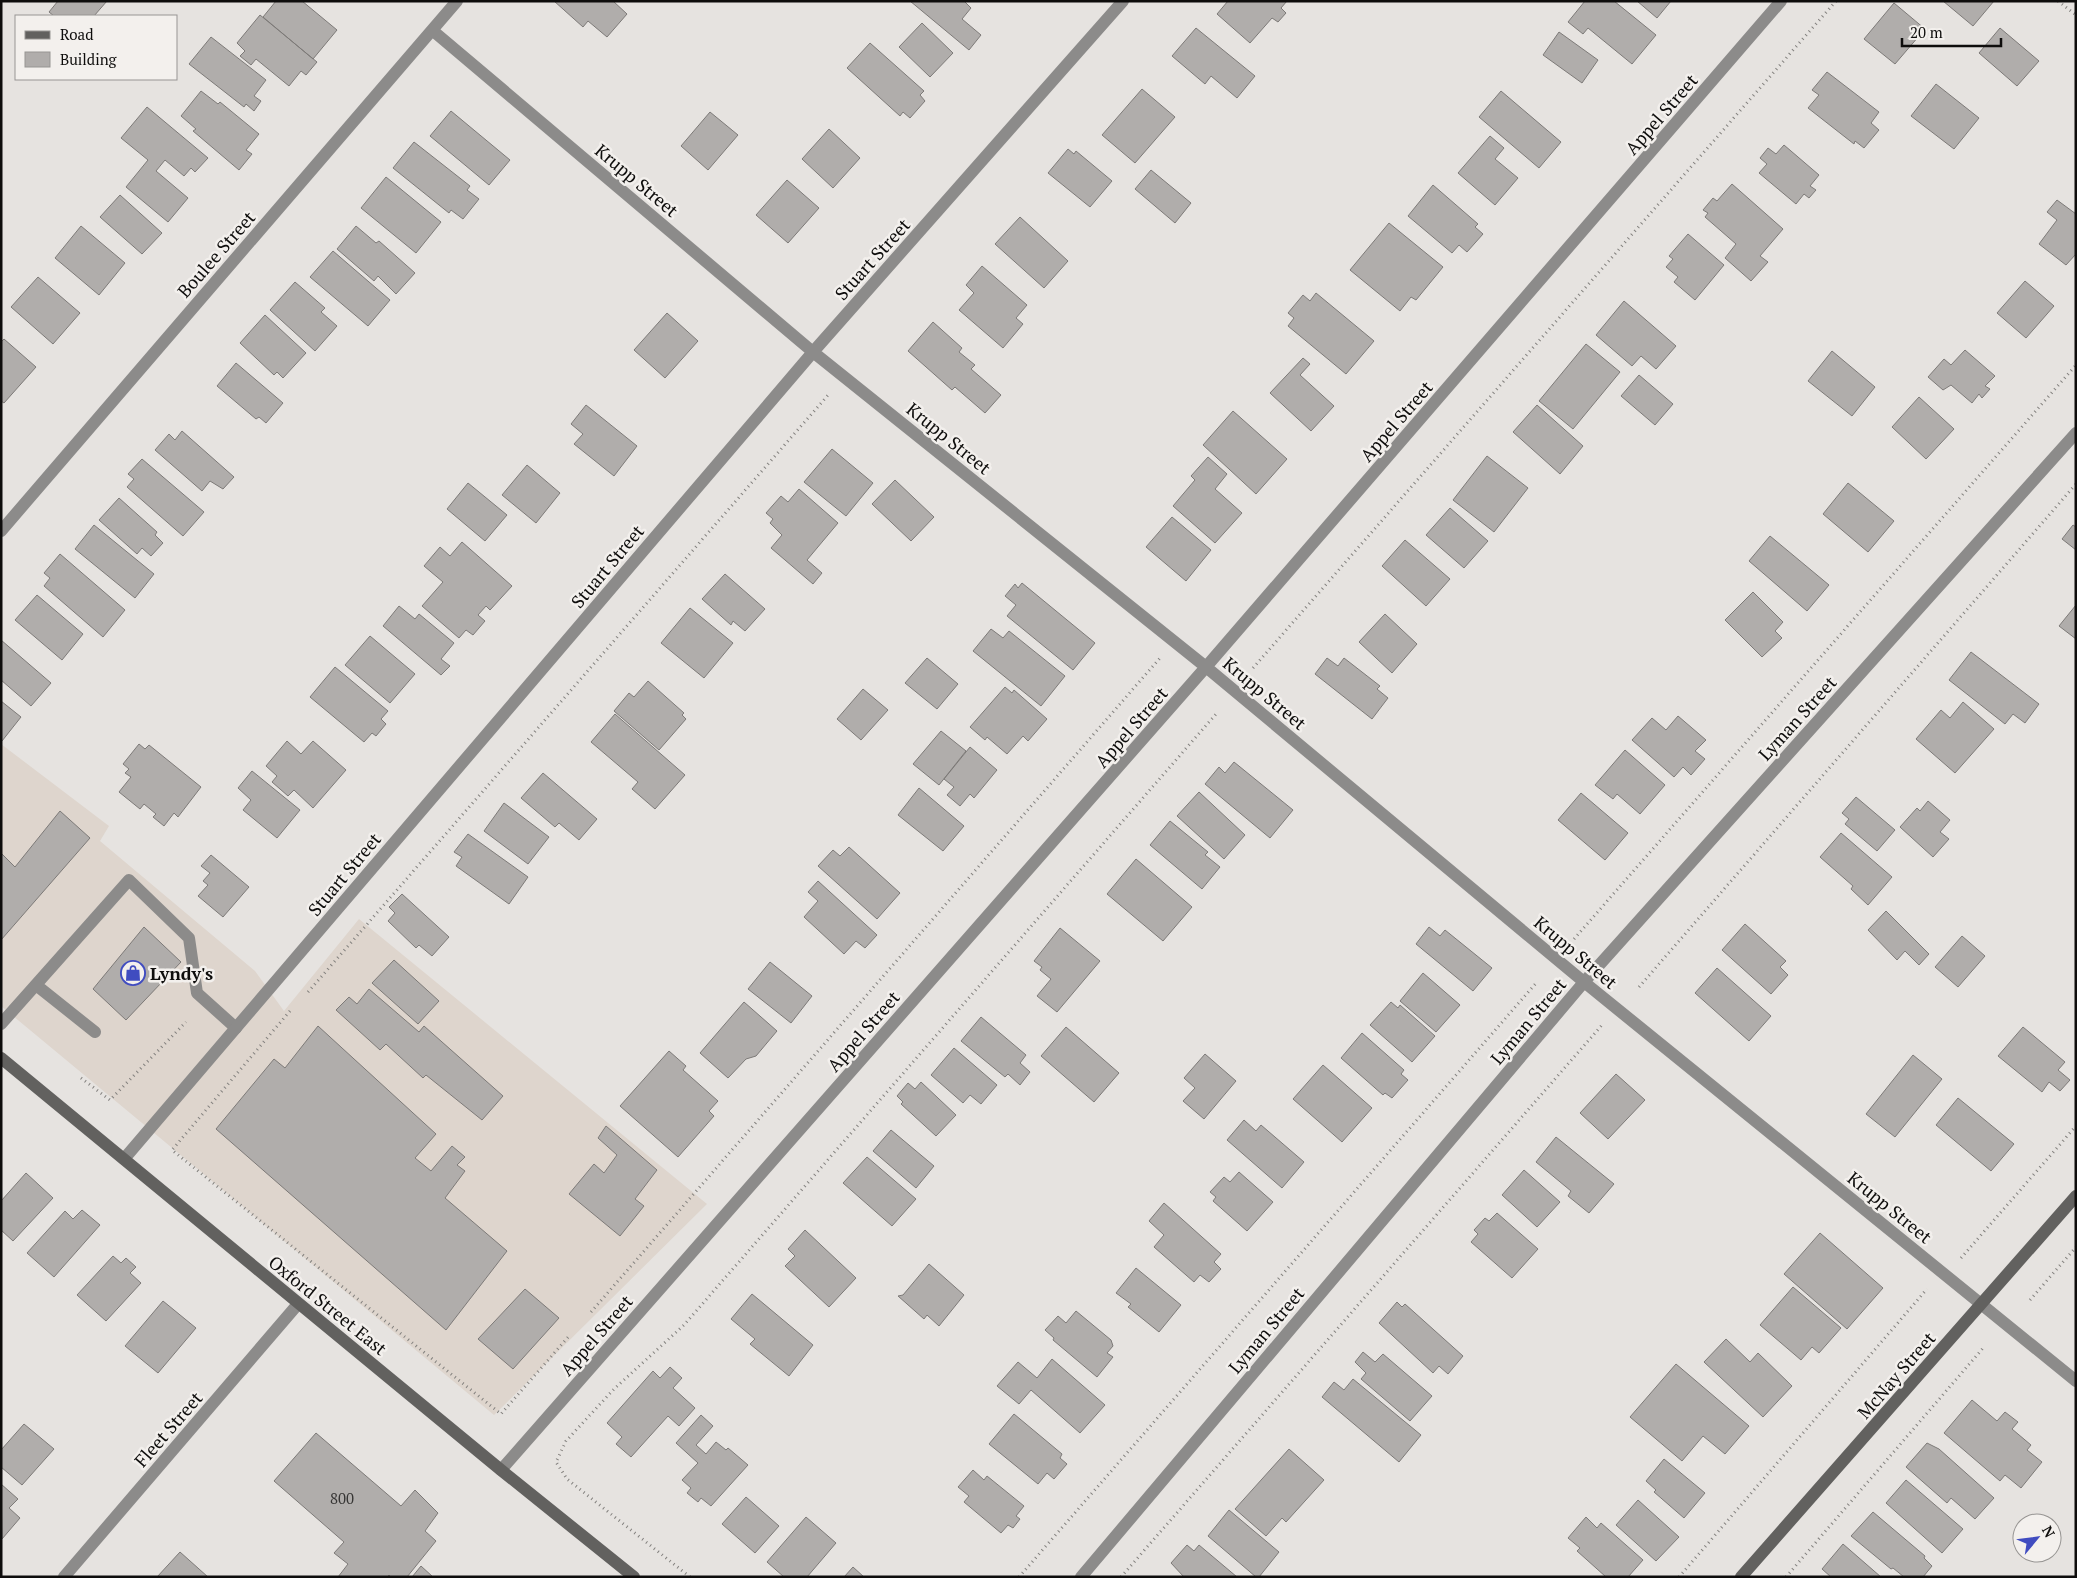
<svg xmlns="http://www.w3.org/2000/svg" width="2077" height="1578" font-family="'PT Serif',serif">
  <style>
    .built { fill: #ded5cd }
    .building { fill: #b0adab; stroke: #7d7a78 }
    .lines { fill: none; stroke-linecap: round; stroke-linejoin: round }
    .path { stroke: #83817e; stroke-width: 3; stroke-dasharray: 1 4; stroke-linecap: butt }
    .lane { stroke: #8c8b8a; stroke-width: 12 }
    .street { stroke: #8c8b8a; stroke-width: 12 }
    .secondary { stroke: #62615f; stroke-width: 12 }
    .labels { text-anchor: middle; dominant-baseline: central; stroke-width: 5; stroke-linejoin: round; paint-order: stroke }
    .number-label { font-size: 15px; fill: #363534 }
    .street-label { font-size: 18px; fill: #0e0d0c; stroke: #f3f0ed }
    .poi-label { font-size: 18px; font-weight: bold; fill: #0e0d0c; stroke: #f3f0ed; text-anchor: start }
  </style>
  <rect width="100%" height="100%" fill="#e6e3e0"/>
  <path class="built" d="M1,744l108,82 -9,15 155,130 29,40 75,-92 348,285 -213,211 -493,-409z"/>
  <path class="building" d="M58,1h49l-13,15h-40l-5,-4z
    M276,1h26l35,29 -24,29 -50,-42z
    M554,1h59l14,13 -20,23 -19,-16 -5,6z
    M910,1h54l7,7 -9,11 19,16 -12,15z
    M1228,1h59l-6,7 5,5 -8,9 -6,-4 -22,25 -33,-29z
    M1585,1h29l42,34 -24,29 -44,-36 -5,6 -15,-12z
    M1637,1h34l-14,17z
    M1943,1h51l-21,25z
    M1894,3l31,26 -30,35 -31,-25z
    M260,15l57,47 -11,13 -5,-4 -12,15 -33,-27 -5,6 -11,-9 5,-5 -8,-8z
    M922,23l31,30 -23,24 -31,-30z
    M1196,28l59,48 -18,22 -26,-22 -6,8 -33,-28z
    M2000,28l39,33 -22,25 -38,-33z
    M1559,32l39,28 -16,23 -39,-28z
    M211,37l55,43 -12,16 7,5 -7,10 -8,-7 -2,3 -55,-43z
    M870,43l54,48 -4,4 5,6 -15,17 -7,-6 -3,4 -53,-48z
    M1827,72l52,40 -8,11 8,7 -15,18 -9,-7 -1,3 -46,-36 11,-13 -7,-5z
    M1936,84l43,34 -25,31 -43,-33z
    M1142,89l33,28 -40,46 -33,-28z
    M201,91l17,13 2,-2 39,32 -13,16 6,4 -13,16 -46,-39 3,-2 -15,-13z
    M1501,91l60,51 -22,26 -60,-51z
    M147,107l61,51 -13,14 -4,-4 -7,8 -19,-16 -9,11 32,27 -20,24 -42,-35 22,-27 -27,-22z
    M451,111l59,49 -21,25 -59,-49z
    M710,112l28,23 -30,35 -27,-24z
    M829,129l31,29 -27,30 -31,-29z
    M1490,136l14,12 -9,11 23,19 -23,27 -37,-32z
    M414,142l56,44 -3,4 12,9 -16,20 -12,-9 -2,3 -56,-45z
    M1784,145l35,30 -9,11 6,4 -7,8 -5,-4 -8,10 -37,-31 8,-9 -7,-6 8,-10 8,6z
    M1068,149l6,5 2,-3 36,30 -22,26 -42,-34z
    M1151,170l40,33 -16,20 -40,-34z
    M386,177l55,45 -25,31 -55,-45z
    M787,180l32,28 -31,35 -32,-28z
    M1732,184l51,45 -23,27 8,6 -17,19 -26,-23 11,-14 -31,-27 3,-4 -5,-3 10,-12 4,3z
    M1433,185l45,39 -3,3 8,7 -16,18 -8,-7 -7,8 -44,-37z
    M120,195l42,38 -20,21 -42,-37z
    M2057,200l19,14v40l-10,11 -27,-21 18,-24 -10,-8z
    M1020,217l48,44 -24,27 -49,-44z
    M1389,223l54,44 -27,33 -5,-3 -11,14 -50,-41z
    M81,226l44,37 -26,32 -44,-37z
    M356,226l20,17 3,-2 36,32 -19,21 -18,-18 -4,5 -37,-32z
    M1688,234l36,31 -29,35 -21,-18 4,-5 -12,-10 7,-8 -4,-3z
    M333,251l57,49 -22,26 -58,-49z
    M982,266l45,39 -11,13 7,6 -20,24 -44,-38 15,-17 -8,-8z
    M38,277l42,36 -27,31 -42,-37z
    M2025,281l29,25 -28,32 -29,-25z
    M295,282l30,26 -4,4 16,14 -22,25 -45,-41z
    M1316,293l58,48 -28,33 -58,-48 6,-8 -6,-5 15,-18 7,6z
    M1624,301l52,45 -20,23 -15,-13 -9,10 -36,-31z
    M667,313l31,28 -33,37 -31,-28z
    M265,315l41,38 -23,25 -6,-6 -3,3 -34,-32z
    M933,322l29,26 -3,4 16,13 -4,4 30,26 -16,18 -30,-26 -3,3 -44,-39z
    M4,339l32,28 -32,36 -3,-2v-59z
    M1586,344l34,28 -47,57 -34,-28z
    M1965,350l30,26 -10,10 5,3 -8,9 -3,-4 -7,9 -21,-18 -8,5 -15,-13 16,-18 7,6z
    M1832,351l43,36 -23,29 -44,-35z
    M1303,358l7,6 -10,11 34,31 -23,25 -41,-38z
    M236,363l47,40 -17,20 -7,-6 -3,2 -39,-33z
    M1639,375l34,29 -18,21 -34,-29z
    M1919,397l35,32 -28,30 -34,-32z
    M586,405l51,41 -23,30 -40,-32 9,-10 -12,-10z
    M1537,405l46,41 -23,28 -47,-42z
    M1233,411l54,48 -31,35 -53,-49z
    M182,431l52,46 -11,12 -13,-8 -8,10 -47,-41 14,-16 6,6z
    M832,449l41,34 -27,33 -42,-34z
    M1487,456l41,32 -34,44 -41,-32z
    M1208,457l19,17 -12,15 27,24 -27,30 -42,-37 22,-26 -4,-4z
    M142,459l62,53 -21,24 -56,-49 7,-8 -6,-5z
    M527,465l33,28 -24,30 -34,-28z
    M895,480l39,37 -23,24 -39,-37z
    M468,483l39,32 -22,26 -38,-32z
    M1848,483l46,38 -26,31 -45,-38z
    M799,489l39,34 -31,37 15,13 -9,11 -42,-36 11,-13 -12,-12 3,-4 -7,-6 15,-17 7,6z
    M119,498l38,34 -2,3 8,8 -12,13 -9,-8 -5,6 -38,-34z
    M1450,508l38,33 -24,27 -38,-33z
    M1172,517l39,33 -25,31 -40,-34z
    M94,525l60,49 -19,24 -60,-49z
    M2073,525l3,2v23l-14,-11z
    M1770,536l59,49 -22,26 -58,-50z
    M1405,540l45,39 -24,27 -44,-40z
    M462,542l50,44 -22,24 -4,-4 -8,9 7,6 -12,14 -7,-5 -7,8 -37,-32 21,-24 -19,-16 16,-19 10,9z
    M60,554l65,56 -22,27 -59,-51 6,-8 -6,-5z
    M725,574l40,35 -20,22 -12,-10 -2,4 -29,-26z
    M1022,583l73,60 -22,27 -66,-54 9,-11 -11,-9 10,-12 3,4z
    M1753,592l30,30 -8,9 7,7 -20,19 -37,-37z
    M37,595l46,39 -21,26 -47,-40z
    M2076,605v34l-17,-13z
    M399,606l16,13 4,-5 35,29 -13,16 9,7 -9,9 -58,-49z
    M690,608l43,35 -29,35 -43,-35z
    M1385,614l32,30 -25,29 -33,-31z
    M991,629l12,9 6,-7 56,45 -24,30 -68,-55z
    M370,636l45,38 -25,29 -45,-38z
    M1,640l50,43 -20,23 -30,-26z
    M1971,652l68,52 -14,19 -12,-9 -8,10 -56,-44z
    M927,658l31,26 -21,25 -32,-26z
    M1327,658l11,8 6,-8 36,28 -3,3 11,9 -16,21 -57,-45z
    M335,667l53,44 -7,8 5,5 -10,12 -4,-3 -8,9 -54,-45z
    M648,681l36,32 -2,2 4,4 -27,31 -45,-39 15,-18 5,4z
    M1005,687l7,6 2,-3 33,29 -19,22 -5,-5 -16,18 -20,-17 -2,3 -15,-13z
    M863,689l25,21 -27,30 -24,-21z
    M1,701l20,16 -19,24h-1z
    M1963,702l31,27 -39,44 -39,-34 25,-29 9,8z
    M615,714l70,61 -30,34 -23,-20 6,-7 -47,-40z
    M1678,716l28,24 -11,11 10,8 -14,16 -8,-8 -9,10 -42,-37 20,-22 14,12z
    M941,731l25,20 -27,34 -26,-21z
    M287,741l14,13 12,-13 33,29 -33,38 -19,-18 -6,6 -16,-14 5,-6 -11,-10z
    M139,744l6,5 4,-4 52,42 -23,30 -4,-4 -10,13 -11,-9 3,-3 -12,-10 -4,5 -21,-17 12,-15 -6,-4 4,-4 -6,-5z
    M970,747l27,23 -23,28 -4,-4 -10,12 -13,-11 7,-8 -10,-8z
    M1625,750l40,35 -25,29 -23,-20 -4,5 -18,-14z
    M1234,762l59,48 -23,28 -65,-54 14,-17 6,6z
    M252,771l48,39 -23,28 -34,-28 8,-10 -13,-12z
    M543,773l54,46 -18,21 -20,-17 -4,4 -34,-29z
    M919,788l45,38 -21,25 -45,-36z
    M1199,792l46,43 -21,24 -47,-43z
    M1581,793l47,40 -23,27 -47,-40z
    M1856,797l39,33 -18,21 -32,-27 4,-5 -7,-6z
    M1928,801l22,19 -10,12 9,7 -16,18 -33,-30 17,-19 3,3z
    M504,803l45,34 -21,27 -44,-33z
    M60,811l30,27 -89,102v-87l14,14z
    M1170,821l38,31 -3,3 15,12 -18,22 -52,-44z
    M1841,833l51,44 -24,28 -17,-16 2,-3 -33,-29z
    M468,834l60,43 -19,27 -53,-38 6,-9 -8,-5z
    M849,847l51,46 -23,26 -59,-53 15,-16 7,6z
    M211,855l38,32 -26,30 -25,-21 10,-11 -5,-4 7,-8 -9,-7z
    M1136,859l56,48 -29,34 -56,-47z
    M818,881l59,54 -12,13 -9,-7 -12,13 -40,-37 14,-16 -10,-9z
    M402,894l47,43 -17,19 -13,-11 -3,3 -28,-27 7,-8 -6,-6z
    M1886,911l43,43 -10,11 -14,-14 -8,9 -29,-30z
    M1745,924l41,37 -6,6 8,8 -17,19 -49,-44z
    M144,927l37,35 -55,58 -33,-31z
    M1429,927l11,9 5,-6 47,38 -19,23 -57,-47z
    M1060,928l40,33 -43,51 -20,-16 14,-17 -11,-9 2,-3 -8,-6z
    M1962,936l23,20 -27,31 -23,-20z
    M394,960l45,41 -21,23 -46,-41z
    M770,962l42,34 -21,27 -43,-34z
    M1717,968l54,48 -22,25 -54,-48z
    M1423,973l37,32 -24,27 -36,-31z
    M369,989l50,43 5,-6 79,70 -21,24 -56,-45 -3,3 -37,-34 -6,6 -44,-40 13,-13 8,7z
    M744,1002l33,29 -21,25 -10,3 -18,19 -28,-25z
    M1391,1002l7,6 2,-3 35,31 -23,26 -42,-37z
    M981,1017l45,38 -6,8 10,9 -10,13 -12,-11 -3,3 -44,-36z
    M318,1026l118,108 -21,24 16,13 21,-25 13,11 -8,8 8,6 -20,27 62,53 -61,79 -230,-201 58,-70 11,9z
    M1066,1027l53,46 -25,29 -53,-46z
    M2023,1027l42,35 -7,8 12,10 -10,11 -11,-9 -7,10 -44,-36z
    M1362,1033l42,37 -3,4 7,6 -16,18 -7,-5 -2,2 -42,-37z
    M954,1048l43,37 -16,19 -11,-9 -7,8 -32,-28z
    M669,1051l17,15 -3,4 35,31 -9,10 5,5 -36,41 -58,-51z
    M1205,1054l31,27 -32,38 -21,-18 12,-13 -11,-10z
    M1913,1055l29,24 -47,58 -29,-23z
    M1323,1065l49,43 -30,34 -49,-43z
    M1616,1074l29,26 -37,39 -28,-26z
    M921,1082l35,33 -20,21 -35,-32 2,-2 -6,-6 11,-13 7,6z
    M1958,1098l56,46 -23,27 -55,-46z
    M1244,1120l12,11 5,-6 43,37 -22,26 -55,-48z
    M606,1126l51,44 -22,29 9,7 -24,30 -51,-42 25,-30 10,9 13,-18 -19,-17z
    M891,1130l43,36 -18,22 -43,-37z
    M1556,1137l58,47 -25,29 -21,-17 3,-5 -35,-29z
    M867,1157l49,42 -24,27 -49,-43z
    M1524,1170l36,32 -23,25 -35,-32z
    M1239,1172l34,30 -26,29 -34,-30 3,-4 -6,-5 14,-15 6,5z
    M26,1173l27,25 -40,43 -12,-11v-29z
    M1164,1203l57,51 -7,8 7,7 -12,13 -9,-7 -6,7 -40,-35 10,-12 -15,-14z
    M82,1210l18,15 -46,52 -27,-24 38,-42 8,8z
    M1497,1213l41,36 -26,29 -41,-36 7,-8 -4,-4 11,-12 4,3z
    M805,1230l51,48 -27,29 -44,-41 10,-10 -7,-7z
    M1820,1233l63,55 -36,41 -63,-55z
    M113,1256l8,7 5,-5 10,9 -6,6 11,10 -35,38 -29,-26z
    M929,1264l35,31 -25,31 -12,-11 -3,4 -26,-23 5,-1z
    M1136,1268l45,37 -22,27 -31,-25 3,-3 -15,-11z
    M1793,1287l48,41 -22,25 -7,-6 -11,13 -41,-35z
    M525,1289l34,29 -46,51 -35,-30z
    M752,1294l61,51 -24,31 -39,-32 5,-5 -24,-20z
    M163,1301l33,27 -38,45 -33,-27z
    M1397,1302l5,5 3,-3 58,52 -15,18 -9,-8 -6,7 -54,-50z
    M1076,1311l35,29 2,6 -6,7 6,4 -16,20 -44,-37 1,-2 -9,-8 13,-14 8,7z
    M1726,1339l24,23 8,-9 34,33 -29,31 -59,-55z
    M1363,1352l12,10 8,-8 49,42 -22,25 -49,-42 5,-6 -11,-11z
    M1052,1359l53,46 -25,28 -49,-43 -12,14 -22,-18 21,-24 19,16z
    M1676,1364l73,62 -24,28 -22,-18 -21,25 -52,-44z
    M670,1367l12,11 -9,10 22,20 -16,18 -11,-10 -37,41 -15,-13 6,-7 -15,-14 46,-52 7,7z
    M1353,1379l68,56 -22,27 -77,-65 12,-15 10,8z
    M1972,1400l25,21 8,-9 13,10 -6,7 19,16 -4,5 15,12 -21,26 -16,-13 -5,6 -56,-48z
    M1014,1414l48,40 -2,4 7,6 -13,15 -7,-6 -9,11 -49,-40z
    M701,1415l12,11 -17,19 10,9 10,-12 10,8 2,-2 20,17 -37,41 -10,-8 -3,4 -11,-9 4,-5 -9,-8 16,-17 -22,-20z
    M24,1424l30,25 -32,36 -21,-18v-17z
    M316,1433l85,73 14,-16 23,23 -13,18 11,10 -29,36h-16l-2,-2 -2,2h-49l10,-13 -14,-11 10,-11 -70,-61z
    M1927,1443l12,6 55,49 -19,21 -24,-21 -4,5 -41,-36z
    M1289,1449l35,31 -38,42 -4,-4 -16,18 -31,-27z
    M1664,1459l41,34 -21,25 -30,-26 2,-2 -10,-9z
    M973,1470l11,10 3,-4 37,30 -8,10 4,3 -7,9 -5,-3 -7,8 -37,-31 5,-6 -11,-9z
    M1906,1480l57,49 -21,24 -56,-50z
    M1,1484l17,15 -9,9 11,10 -18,21z
    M746,1497l33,29 -24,27 -33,-29z
    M1638,1500l41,37 -23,24 -40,-36z
    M1229,1510l50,42 -20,25h-3l-48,-41z
    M1873,1512l52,44 -1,2 8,8 -9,11h-19l-11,-9 -2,1 -40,-33z
    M806,1517l30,26 -29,34h-23l-17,-15z
    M1586,1517l11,11 4,-5 42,37 -15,17h-22l-29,-26 3,-3 -12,-10z
    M1843,1544l38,33h-50l-9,-8z
    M1187,1545l7,6 5,-6 38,32h-53l-13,-14z
    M180,1552l28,25h-51z
    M421,1566l12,11h-21z
    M853,1567l11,10h-20z"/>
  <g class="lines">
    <path class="path" d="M2058,1l18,14
      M1253,668l583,-667
      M1574,939l502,-574
      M1639,987l437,-503
      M308,992l521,-598
      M290,1011l-118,139 329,264 69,-79
      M81,1078l29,22 76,-78
      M1961,1258l115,-132
      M2030,1300l46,-53
      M591,1312l569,-654
      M690,1577l-123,-98 -11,-17 10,-21 48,-52 70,-64 532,-611
      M1019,1577l518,-595
      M1121,1577l481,-552
      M1679,1577l248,-288
      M1786,1577l198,-230"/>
    <path class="lane" d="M36,985l59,47
      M1,1024l128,-144 60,58 8,55 39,35"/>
    <path class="street" d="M432,30l381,322 393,315 378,315 492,399
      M1,531l456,-530
      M124,1159l689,-807 310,-351
      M501,1470l705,-803 575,-666
      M64,1577l234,-273
      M1081,1577l503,-595 492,-549"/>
    <path class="secondary" d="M1,1058l500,412 133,107
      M1741,1577l335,-381"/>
  </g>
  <defs>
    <symbol id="shop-ring" viewBox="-11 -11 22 22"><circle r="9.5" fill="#f3f0ed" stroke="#404cc0" stroke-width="1.5"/><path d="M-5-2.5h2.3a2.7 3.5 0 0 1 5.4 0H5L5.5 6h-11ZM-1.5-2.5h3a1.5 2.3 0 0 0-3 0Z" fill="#404cc0"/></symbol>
  </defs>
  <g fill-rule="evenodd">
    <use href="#shop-ring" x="119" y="959" width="28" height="28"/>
  </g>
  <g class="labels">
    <g class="number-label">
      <text x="342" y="1498">800</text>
    </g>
    <g class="street-label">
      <text transform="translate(1661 114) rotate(-49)">Appel Street</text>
      <text transform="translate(637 180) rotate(40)">Krupp Street</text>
      <text transform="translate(216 254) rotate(-49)">Boulee Street</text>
      <text transform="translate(872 259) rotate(-48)">Stuart Street</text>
      <text transform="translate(1396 421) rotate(-49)">Appel Street</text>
      <text transform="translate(949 438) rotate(39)">Krupp Street</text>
      <text transform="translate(607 566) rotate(-50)">Stuart Street</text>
      <text transform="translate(1265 693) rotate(40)">Krupp Street</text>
      <text transform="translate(1797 718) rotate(-48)">Lyman Street</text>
      <text transform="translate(1131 727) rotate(-49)">Appel Street</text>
      <text transform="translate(344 874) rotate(-50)">Stuart Street</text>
      <text transform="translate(1576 952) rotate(40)">Krupp Street</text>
      <text transform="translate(1528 1021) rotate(-50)">Lyman Street</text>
      <text transform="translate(863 1031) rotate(-49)">Appel Street</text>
      <text transform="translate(1890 1207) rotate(39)">Krupp Street</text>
      <text transform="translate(328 1305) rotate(39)">Oxford Street East</text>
      <text transform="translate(1266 1330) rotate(-50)">Lyman Street</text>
      <text transform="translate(596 1335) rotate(-49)">Appel Street</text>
      <text transform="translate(1896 1375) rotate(-49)">McNay Street</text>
      <text transform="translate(168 1429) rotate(-49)">Fleet Street</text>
    </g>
    <g class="poi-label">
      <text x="150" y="973">Lyndy's</text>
    </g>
  </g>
  <rect width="2077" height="1578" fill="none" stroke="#0e0d0c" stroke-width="5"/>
  <rect x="15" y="15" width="162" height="65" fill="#f3f0ed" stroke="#979593"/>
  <rect x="25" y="31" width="25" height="8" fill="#62615f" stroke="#979593"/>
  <text x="60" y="40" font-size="15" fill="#0e0d0c">Road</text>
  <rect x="25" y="52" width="25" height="15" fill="#b0adab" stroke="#979593"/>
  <text x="60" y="65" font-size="15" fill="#0e0d0c">Building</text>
  <g transform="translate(2037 1538) rotate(61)"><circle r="24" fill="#f3f0ed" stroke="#979593"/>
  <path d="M0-4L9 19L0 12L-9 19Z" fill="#404cc0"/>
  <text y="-8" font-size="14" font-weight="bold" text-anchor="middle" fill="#0e0d0c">N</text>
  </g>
  <path d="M1902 38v8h99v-8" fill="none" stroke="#0e0d0c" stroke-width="2.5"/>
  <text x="1910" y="38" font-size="15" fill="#0e0d0c" stroke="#f3f0ed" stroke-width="4" paint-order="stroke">20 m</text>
</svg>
